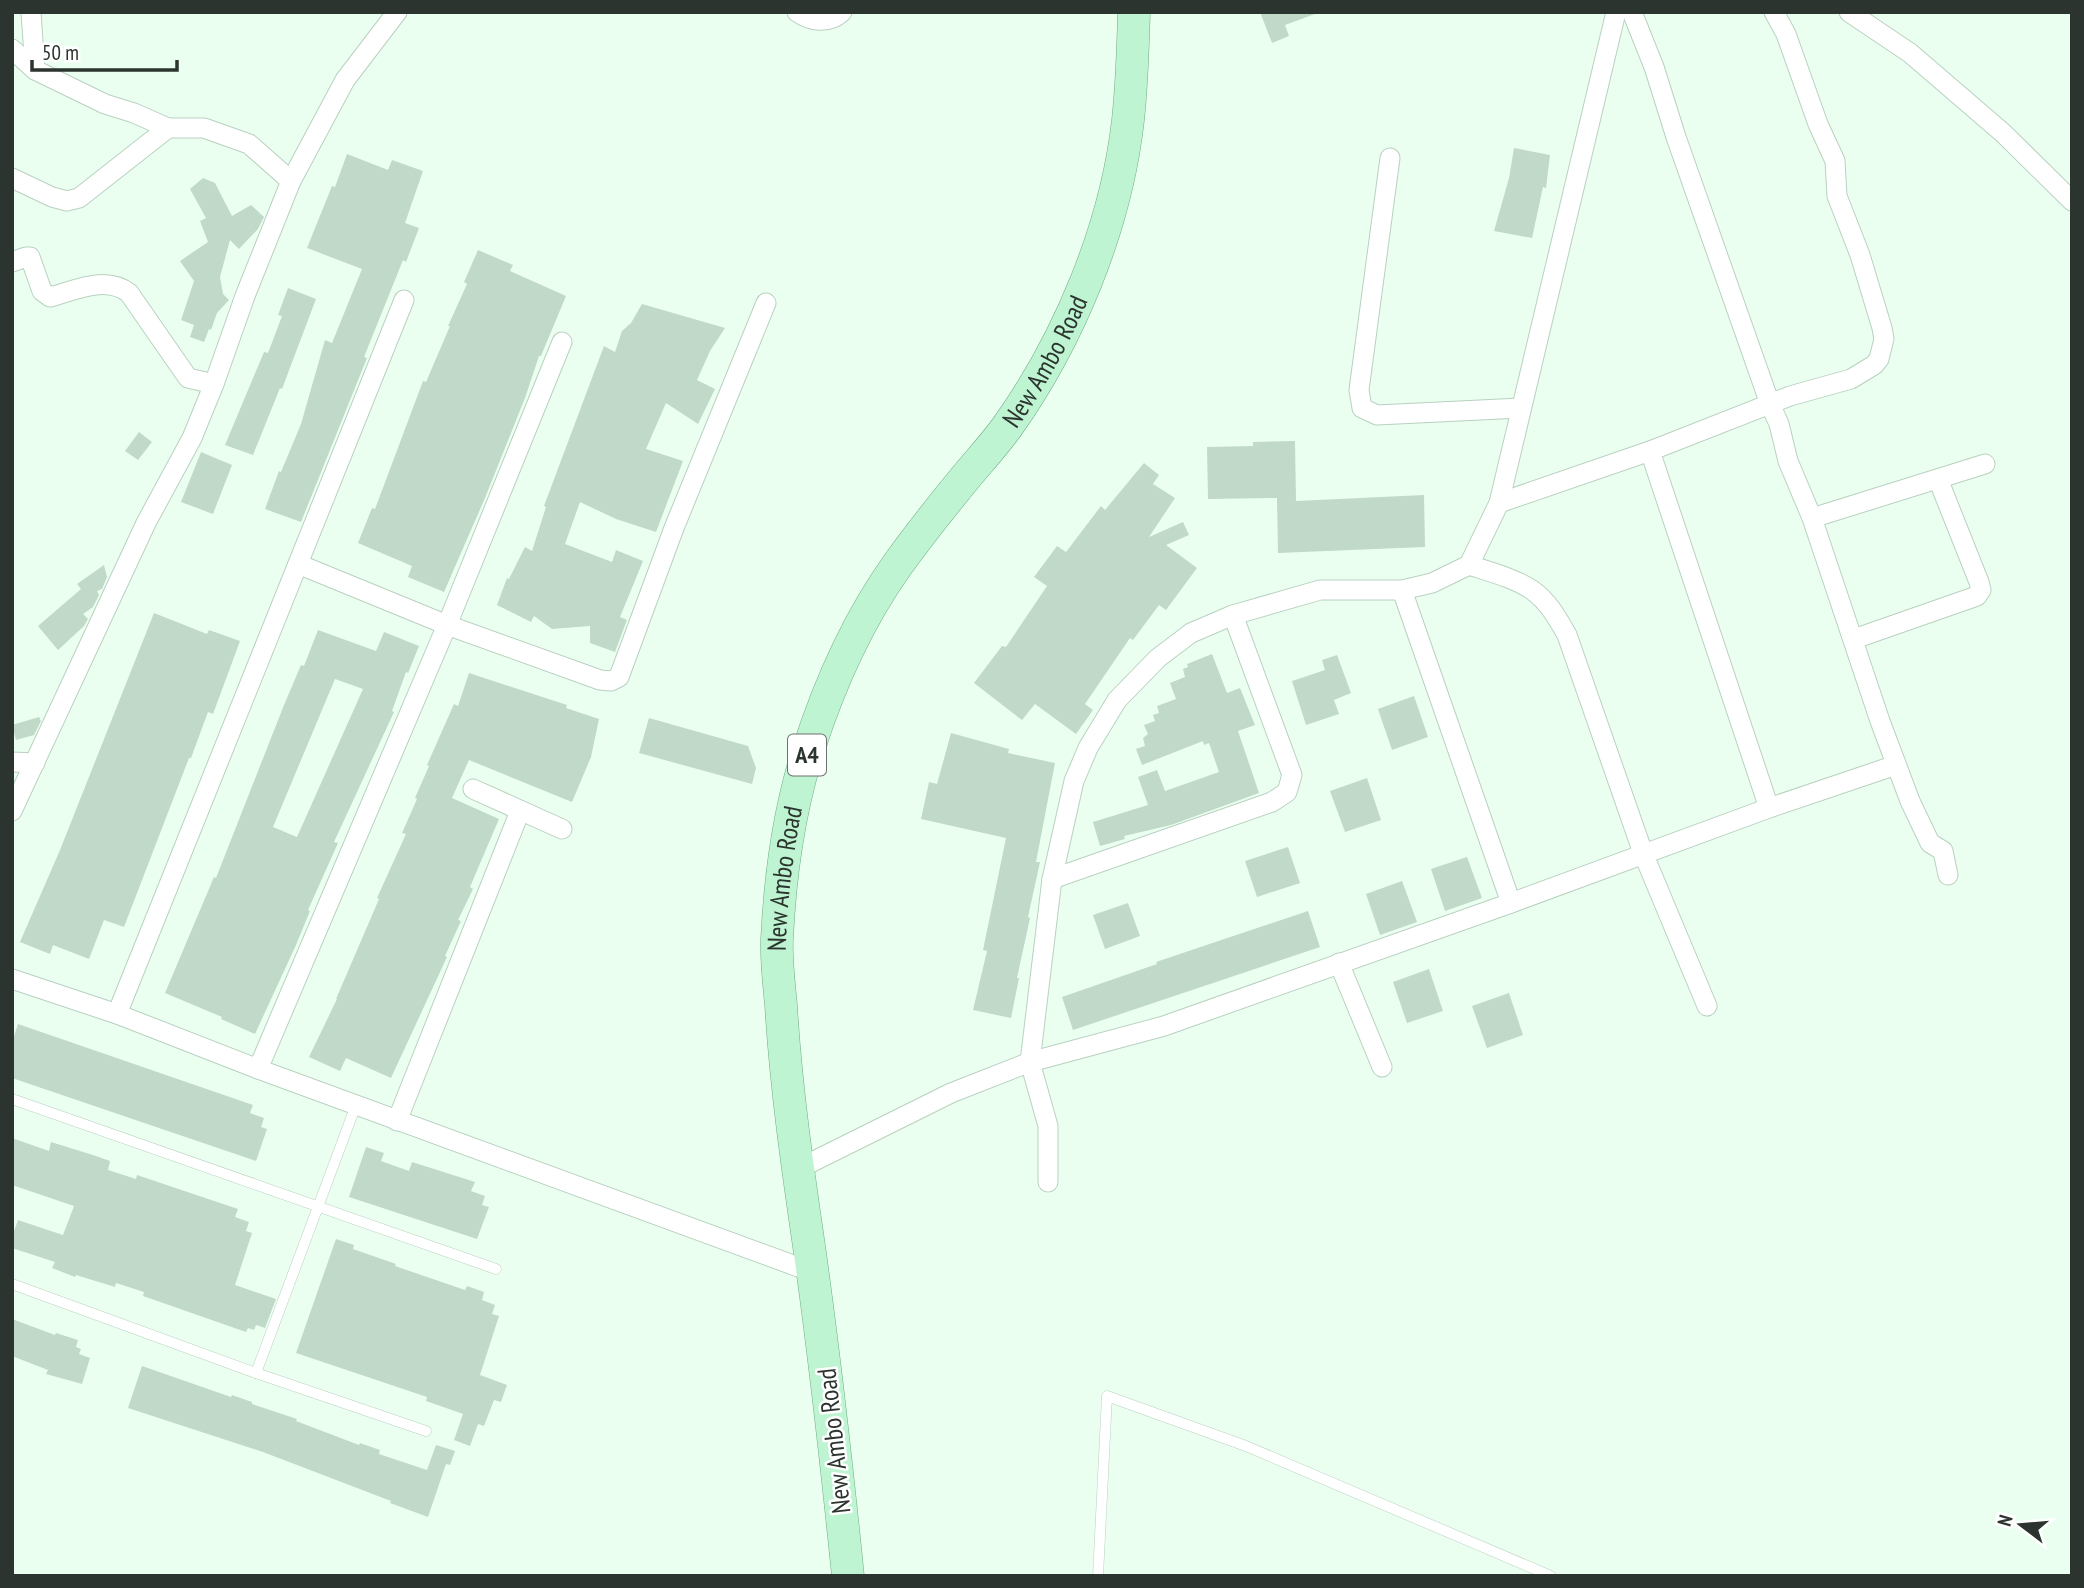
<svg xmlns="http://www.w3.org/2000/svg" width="2084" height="1588" font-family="'PT Sans Narrow',sans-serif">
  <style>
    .building { fill: #c0d9c8; fill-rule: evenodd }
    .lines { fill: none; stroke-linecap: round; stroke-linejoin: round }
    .lane-casing { stroke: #b8d1c0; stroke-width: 11 }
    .street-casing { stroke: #b8d1c0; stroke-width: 21 }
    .primary-casing { stroke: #6fac84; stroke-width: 33 }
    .lane { stroke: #fff; stroke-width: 10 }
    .street { stroke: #fff; stroke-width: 19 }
    .primary { stroke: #bef4d1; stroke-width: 32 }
    .labels { text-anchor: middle; stroke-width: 5; stroke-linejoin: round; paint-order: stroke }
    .shield { fill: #fff; stroke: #6b716d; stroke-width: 2 }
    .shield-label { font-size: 24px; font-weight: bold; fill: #2b342e }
    .street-label { font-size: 26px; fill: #2b342e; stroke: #fff }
  </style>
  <rect width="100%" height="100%" fill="#ebfff1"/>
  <!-- building -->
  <g class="building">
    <path d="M 1260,12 L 1315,12 L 1315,14 L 1285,25 L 1289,36 L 1272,43 Z"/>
    <path d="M 1514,148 L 1550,155 L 1546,188 L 1543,187 L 1532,238 L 1494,231 L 1509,178 Z"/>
    <path d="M 347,154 L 388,170 L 392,160 L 423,171 L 405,223 L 419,228 L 406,262 L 403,260 L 364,357 L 367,358 L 301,522 L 265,509 L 279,471 L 281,472 L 301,424 L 325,340 L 332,343 L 362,269 L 307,248 L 332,186 L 335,187 Z"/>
    <path d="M 203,178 L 215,183 L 232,216 L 251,205 L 264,217 L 258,229 L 239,249 L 230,240 L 220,277 L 223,294 L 229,300 L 217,313 L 211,330 L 209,329 L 204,342 L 190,337 L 194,325 L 181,320 L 194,281 L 180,261 L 208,242 L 200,221 L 206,218 L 190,189 Z"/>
    <path d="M 478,250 L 513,265 L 510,271 L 566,296 L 541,356 L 539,356 L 525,398 L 485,498 L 444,592 L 408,577 L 412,566 L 358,543 L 372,508 L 375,509 L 423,381 L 426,382 L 450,326 L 448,326 L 467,284 L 464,282 Z"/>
    <path d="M 288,288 L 316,299 L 282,389 L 280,388 L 253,455 L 225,445 L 264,352 L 268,353 L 282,316 L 278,315 Z"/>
    <path d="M 642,304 L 725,328 L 710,351 L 697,380 L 715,389 L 698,424 L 666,403 L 646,449 L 683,461 L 656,532 L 616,519 L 580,502 L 565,544 L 612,562 L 616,550 L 643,561 L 620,617 L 627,620 L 615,652 L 590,643 L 590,626 L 552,629 L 534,616 L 531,622 L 497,605 L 507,578 L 509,579 L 525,547 L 532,551 L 546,507 L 544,506 L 604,346 L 615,352 L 622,331 L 631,323 Z"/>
    <path d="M 139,432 L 152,442 L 138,460 L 125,451 Z"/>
    <path d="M 1295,441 L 1296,501 L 1424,495 L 1425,547 L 1278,553 L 1277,498 L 1208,499 L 1207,447 L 1253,446 L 1253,442 Z"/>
    <path d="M 201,452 L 232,465 L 213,514 L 181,502 Z"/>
    <path d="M 1144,463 L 1159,475 L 1153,484 L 1175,498 L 1149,537 L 1183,522 L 1189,535 L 1166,545 L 1197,568 L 1166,610 L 1159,605 L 1133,640 L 1130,638 L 1085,704 L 1093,710 L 1076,734 L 1035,704 L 1022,720 L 974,683 L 1002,646 L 1006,647 L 1047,586 L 1034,577 L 1057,546 L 1066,552 L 1101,506 L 1105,510 Z"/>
    <path d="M 104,565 L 107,577 L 102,589 L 97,591 L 99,595 L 93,607 L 83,614 L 88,619 L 84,626 L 58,650 L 38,626 L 81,589 L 77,584 Z"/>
    <path d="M 154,613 L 207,634 L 209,630 L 240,641 L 213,714 L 208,712 L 191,758 L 189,758 L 124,927 L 104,920 L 89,959 L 53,945 L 50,954 L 20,942 L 60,850 Z"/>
    <path d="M 318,630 L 376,651 L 384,632 L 419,646 L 408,673 L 406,672 L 392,711 L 394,712 L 334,842 L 338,843 L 308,910 L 310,911 L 296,945 L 255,1034 L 221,1019 L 222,1017 L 165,993 L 214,877 L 216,878 L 284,705 L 301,665 L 304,666 ZM 335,679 L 363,689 L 297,837 L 273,827 Z"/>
    <path d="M 1212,654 L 1227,693 L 1240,688 L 1255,725 L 1238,731 L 1259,793 L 1171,825 L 1124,836 L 1125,839 L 1100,846 L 1093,822 L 1148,805 L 1138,777 L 1157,770 L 1165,791 L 1219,772 L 1209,743 L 1204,745 L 1203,741 L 1142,765 L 1136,749 L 1145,746 L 1143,738 L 1148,734 L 1144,725 L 1155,721 L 1153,715 L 1159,713 L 1157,706 L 1176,699 L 1170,683 L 1185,677 L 1183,669 L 1188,667 L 1187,664 Z"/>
    <path d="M 1337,655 L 1351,693 L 1334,700 L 1339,714 L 1306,725 L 1292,681 L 1325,670 L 1322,660 Z"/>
    <path d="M 469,673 L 567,705 L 566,708 L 599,719 L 591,757 L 572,802 L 469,760 L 452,798 L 499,819 L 470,887 L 473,889 L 458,920 L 461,921 L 445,956 L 447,957 L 391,1078 L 346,1058 L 340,1071 L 309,1057 L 337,999 L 336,999 L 379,899 L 377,898 L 406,834 L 402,833 L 417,799 L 415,798 L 429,766 L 427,765 L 454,704 L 458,706 Z"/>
    <path d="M 1414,696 L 1428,737 L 1392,750 L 1378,709 Z"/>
    <path d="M 39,717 L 41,721 L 34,735 L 16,740 L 12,725 Z"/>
    <path d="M 649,718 L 748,746 L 756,768 L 752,784 L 639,753 Z"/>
    <path d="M 951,733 L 1009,749 L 1008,753 L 1055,763 L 1036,862 L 1040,862 L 1028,917 L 1030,918 L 1017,978 L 1019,978 L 1011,1018 L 973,1010 L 987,951 L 983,950 L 1006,838 L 921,819 L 929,782 L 937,784 Z"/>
    <path d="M 1367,778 L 1381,820 L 1345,832 L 1330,791 Z"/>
    <path d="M 1288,847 L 1300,883 L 1257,897 L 1245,861 Z"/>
    <path d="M 1467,857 L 1482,898 L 1445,911 L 1431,869 Z"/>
    <path d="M 1402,881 L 1417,922 L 1380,935 L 1366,894 Z"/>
    <path d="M 1128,903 L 1140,936 L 1105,949 L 1093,915 Z"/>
    <path d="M 1308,911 L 1320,947 L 1073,1030 L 1062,997 L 1157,964 L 1156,962 Z"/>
    <path d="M 1429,969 L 1443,1011 L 1407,1023 L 1393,982 Z"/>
    <path d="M 1509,993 L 1523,1035 L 1487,1048 L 1472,1006 Z"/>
    <path d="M 18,1024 L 253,1105 L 250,1113 L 264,1118 L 261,1127 L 267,1129 L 256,1161 L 12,1078 L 12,1042 Z"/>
    <path d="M 12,1138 L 49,1151 L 51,1142 L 93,1155 L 110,1161 L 108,1170 L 136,1179 L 137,1175 L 238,1209 L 235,1217 L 249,1222 L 246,1231 L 252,1233 L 235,1285 L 276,1299 L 265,1328 L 256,1325 L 254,1330 L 248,1328 L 246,1332 L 143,1296 L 144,1292 L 116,1283 L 115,1287 L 76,1275 L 75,1277 L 52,1268 L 55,1262 L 12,1248 L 12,1237 L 18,1220 L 63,1235 L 74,1206 L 12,1185 Z"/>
    <path d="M 366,1147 L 384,1153 L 381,1161 L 409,1171 L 412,1162 L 475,1182 L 471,1191 L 485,1196 L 482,1205 L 489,1207 L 477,1239 L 349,1197 Z"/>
    <path d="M 336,1239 L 354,1245 L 353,1249 L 396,1264 L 395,1266 L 465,1290 L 467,1286 L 484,1292 L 482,1300 L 495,1305 L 492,1314 L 499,1316 L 480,1375 L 507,1385 L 501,1402 L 494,1400 L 484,1426 L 478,1424 L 470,1446 L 454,1440 L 463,1414 L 426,1401 L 427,1397 L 296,1353 Z"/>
    <path d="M 12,1319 L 55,1335 L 56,1333 L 78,1340 L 76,1347 L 81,1349 L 79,1354 L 90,1358 L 82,1384 L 46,1374 L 48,1370 L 12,1356 Z"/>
    <path d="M 142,1366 L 231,1397 L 232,1395 L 252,1402 L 252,1404 L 297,1419 L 296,1421 L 359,1445 L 360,1443 L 380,1450 L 379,1454 L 427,1470 L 436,1445 L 455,1451 L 450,1465 L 446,1464 L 428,1517 L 390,1503 L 391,1501 L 263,1452 L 128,1408 Z"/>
  </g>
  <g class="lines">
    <defs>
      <g id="lane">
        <path d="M 12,1099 L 496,1269"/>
        <path d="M 12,1284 L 256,1373 L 426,1431"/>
        <path d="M 256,1373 L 356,1105"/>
        <path d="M 1098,1576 L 1107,1396 L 1246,1446 L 1551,1576"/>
      </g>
      <g id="street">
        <path d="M 31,12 L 35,70 L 105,104 L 134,113 L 168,128 L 204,128 L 249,144 L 291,181"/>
        <path d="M 797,12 C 811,22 829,24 842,12"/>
        <path d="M 1632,12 L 1654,67 L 1676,137 L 1770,404 L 1779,424 L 1788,461 L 1812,518 L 1880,721 L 1910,801 L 1930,843 L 1943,851 L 1948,875"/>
        <path d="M 1849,12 L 1910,53 L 2003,133 L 2072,201"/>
        <path d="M 12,49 L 35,70"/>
        <path d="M 1390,158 L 1359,390 L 1362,408 L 1377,415 L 1521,408"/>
        <path d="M 12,178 L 52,197 L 67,201 L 79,198 L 168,128"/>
        <path d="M 12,262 L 26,257 L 30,257 L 42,291 L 50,297 C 76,290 106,275 129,293 L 188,378 L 214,384"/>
        <path d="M 1650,451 L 1769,808"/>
        <path d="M 1499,503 L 1650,451 L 1790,396 L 1851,379 L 1874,365 L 1879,359 L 1884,339 L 1882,328 L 1860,255 L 1837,196 L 1835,161 L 1818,124 L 1786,34 L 1774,12"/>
        <path d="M 1812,518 L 1985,464"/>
        <path d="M 298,564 L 447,625 L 600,680 L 611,681 L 619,677 L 674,528 L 766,303"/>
        <path d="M 1469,565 C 1490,572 1514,578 1532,590 C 1548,601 1558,619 1567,635 L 1643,853 L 1707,1006"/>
        <path d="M 1402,590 L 1511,903"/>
        <path d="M 1854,639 L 1977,596 L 1981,590 L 1979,582 L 1938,479"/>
        <path d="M 12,762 L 35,763"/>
        <path d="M 473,789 L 562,829"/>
        <path d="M 12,811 L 146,523 L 192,438 L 214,384 L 245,296 L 291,181 L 345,80 L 397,12"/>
        <path d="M 1052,879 L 1272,802 L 1287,792 L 1292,775 L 1233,615"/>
        <path d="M 1339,963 L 1382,1067"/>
        <path d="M 12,979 L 117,1014 L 258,1069 L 812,1272"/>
        <path d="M 117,1014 L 404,300"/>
        <path d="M 258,1069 L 447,625 L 562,342"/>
        <path d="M 397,1121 L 520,811"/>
        <path d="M 798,1169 L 951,1093 L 1030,1062 L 1164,1026 L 1511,903 L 1769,808 L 1896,765"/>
        <path d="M 1048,1182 L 1048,1126 L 1030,1062 L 1052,879 L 1074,781 L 1088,748 L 1117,700 L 1158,658 L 1191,633 L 1233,615 L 1320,590 L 1402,590 L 1432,583 L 1469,565 L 1499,503 L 1616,12"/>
      </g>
      <g id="primary">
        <path id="s1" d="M 848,1576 C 837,1468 825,1361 810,1253 C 798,1171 786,1089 781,1005 C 779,984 776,961 777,939 C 780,876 789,811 808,751 C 829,685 858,620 898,564 C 919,535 942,506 965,478 C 979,461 994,445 1007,427 C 1069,340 1116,227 1128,120 C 1132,84 1133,48 1134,12"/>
      </g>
    </defs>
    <!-- lane casing -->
    <use href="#lane" class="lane-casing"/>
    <!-- street casing -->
    <use href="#street" class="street-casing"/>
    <!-- primary casing -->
    <use href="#primary" class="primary-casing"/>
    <!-- lane -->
    <use href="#lane" class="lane"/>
    <!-- street -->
    <use href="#street" class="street"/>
    <!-- primary -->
    <use href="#primary" class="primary"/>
  </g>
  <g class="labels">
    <!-- shield labels -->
    <rect class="shield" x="788" y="734.5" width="38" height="41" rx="5"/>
    <g class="shield-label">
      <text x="807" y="763">A4</text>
    </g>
    <!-- street labels -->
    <g class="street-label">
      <text dy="9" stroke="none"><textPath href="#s1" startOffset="1292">New Ambo Road</textPath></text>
      <text dy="9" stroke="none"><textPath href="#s1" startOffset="702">New Ambo Road</textPath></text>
      <text transform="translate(834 1441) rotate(-96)" y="9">New Ambo Road</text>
    </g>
  </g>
  <!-- border -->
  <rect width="2084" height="1588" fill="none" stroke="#2b342e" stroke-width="28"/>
  <!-- north arrow -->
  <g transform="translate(2021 1525) rotate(286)" stroke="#ffffff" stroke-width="5" paint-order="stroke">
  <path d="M0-5L12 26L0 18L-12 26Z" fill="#2b342e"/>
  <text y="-10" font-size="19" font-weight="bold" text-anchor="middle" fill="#2b342e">N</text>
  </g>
  <!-- scale -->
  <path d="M32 60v10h145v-10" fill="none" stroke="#2b342e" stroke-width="3.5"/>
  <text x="42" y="60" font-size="21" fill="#2b342e" stroke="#ffffff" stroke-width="5" paint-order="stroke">50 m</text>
</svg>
